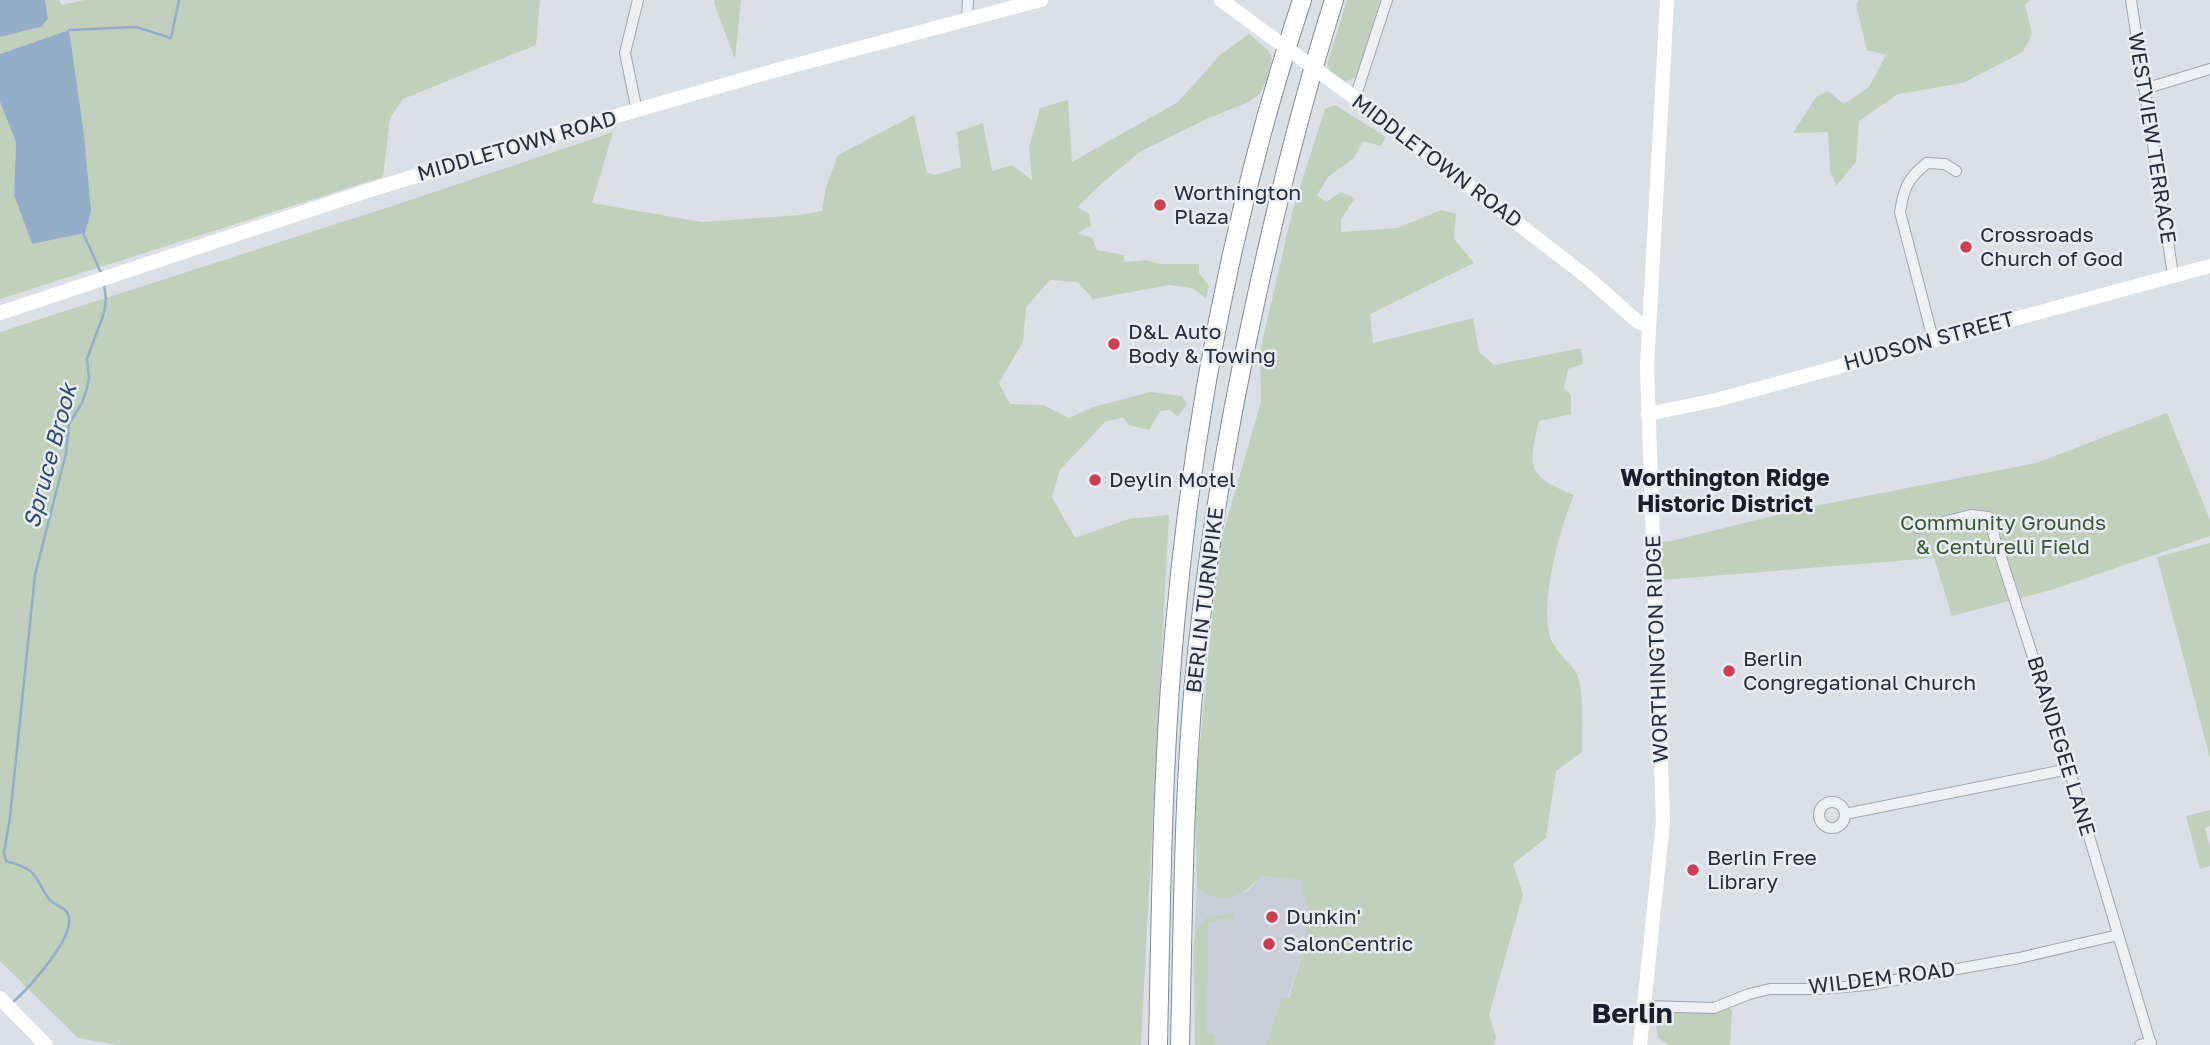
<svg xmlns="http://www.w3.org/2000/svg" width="2210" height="1045" font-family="'Golos Text',sans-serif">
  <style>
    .built { fill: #c9cfd8 }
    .green { fill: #c1d0bc }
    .water { fill: #95aec7 }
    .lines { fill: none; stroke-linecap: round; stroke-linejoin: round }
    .stream { stroke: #95aec7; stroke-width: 2.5 }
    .street-casing { stroke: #a1a7b0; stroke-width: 12 }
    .highway-casing { stroke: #838d9c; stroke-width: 20 }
    .street { stroke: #eef0f4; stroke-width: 10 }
    .secondary { stroke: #fff; stroke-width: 14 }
    .highway { stroke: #fff; stroke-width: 18 }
    .poi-dot { fill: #cd3e55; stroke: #eaeef4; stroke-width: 2.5 }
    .labels { text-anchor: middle; stroke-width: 5; stroke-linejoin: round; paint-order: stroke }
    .street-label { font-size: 21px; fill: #252e3c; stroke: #eaeef4 }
    .poi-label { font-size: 21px; fill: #252e3c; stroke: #eaeef4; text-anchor: start }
    .park-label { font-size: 21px; fill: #3a5733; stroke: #eaeef4 }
    .water-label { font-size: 23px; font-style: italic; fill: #304d6f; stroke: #eaeef4 }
    .neighbourhood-label { font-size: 23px; font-weight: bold; fill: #181f2c; stroke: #eaeef4 }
    .district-label { font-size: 28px; font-weight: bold; fill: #181f2c; stroke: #eaeef4 }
  </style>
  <rect width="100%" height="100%" fill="#dbe0e6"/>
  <!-- built -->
  <path class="built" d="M 1262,876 L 1300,879 L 1307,909 L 1304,948 L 1288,998 L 1282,999 L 1266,1045 L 1195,1045 L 1193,960 L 1197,888 L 1206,894 L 1246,892 Z"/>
  <!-- green -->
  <g class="green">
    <path d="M 45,0 L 59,0 L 62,5 L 84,0 L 540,0 L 536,45 L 403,99 L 390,118 L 383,177 L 0,299 L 0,102 L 16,142 L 14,195 L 32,244 L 84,233 L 69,30 L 0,54 L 0,37 L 41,27 L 48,19 Z"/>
    <path d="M 715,0 L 741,0 L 735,59 L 714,3 Z"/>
    <path d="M 1347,0 L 1380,0 L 1360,71 L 1353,79 L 1345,81 L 1331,72 L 1327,64 Z"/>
    <path d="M 1859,0 L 2031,0 L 2025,4 L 2032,34 L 2023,52 L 1963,83 L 1898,94 L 1859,121 L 1856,162 L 1836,186 L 1830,170 L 1828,132 L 1793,133 L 1816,97 L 1828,91 L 1844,104 L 1869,87 L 1886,55 L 1867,50 L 1856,5 Z"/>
    <path d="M 1249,34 L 1268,50 L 1272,58 L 1267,80 L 1259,95 L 1248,102 L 1207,119 L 1141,151 L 1102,183 L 1077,207 L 1089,214 L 1091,226 L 1078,233 L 1092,238 L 1097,250 L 1124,255 L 1124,262 L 1145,260 L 1160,264 L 1199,264 L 1199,273 L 1209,286 L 1206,298 L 1192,288 L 1169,285 L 1093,299 L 1078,282 L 1050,280 L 1026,307 L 1023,342 L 999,383 L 1010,404 L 1043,405 L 1069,418 L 1093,407 L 1150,392 L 1182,396 L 1187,404 L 1178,417 L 1170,410 L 1160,411 L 1149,430 L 1129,425 L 1123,417 L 1105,422 L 1060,470 L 1052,497 L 1075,538 L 1129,519 L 1169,515 L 1141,1045 L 118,1045 L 78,1038 L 0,961 L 0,332 L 392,206 L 613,132 L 592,203 L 702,222 L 799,215 L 822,211 L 826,187 L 838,155 L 914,115 L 927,173 L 935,175 L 961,167 L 957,132 L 983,123 L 992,171 L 1012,165 L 1032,180 L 1029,148 L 1040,108 L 1068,100 L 1072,162 L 1178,102 L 1220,55 Z"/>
    <path d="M 1335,105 L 1386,137 L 1381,146 L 1363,141 L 1354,158 L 1328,177 L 1317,195 L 1326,202 L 1341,192 L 1355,198 L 1341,219 L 1341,232 L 1397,228 L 1441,210 L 1456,214 L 1454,239 L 1474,263 L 1370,314 L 1373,343 L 1473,318 L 1479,352 L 1494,365 L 1581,348 L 1583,364 L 1568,369 L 1564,388 L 1571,395 L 1571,414 L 1539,421 C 1528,468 1526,475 1574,495 C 1559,530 1540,601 1550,637 C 1555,653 1572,662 1578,677 C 1584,692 1582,735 1582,752 L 1556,771 L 1546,838 L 1513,864 L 1523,894 L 1489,1015 L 1496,1037 L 1494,1045 L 1266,1045 L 1282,998 L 1289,998 L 1304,948 L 1307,909 L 1300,880 L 1262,876 C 1241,896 1224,908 1197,888 L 1195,795 L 1219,547 L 1261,402 L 1260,351 L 1293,209 L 1325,109 Z"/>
    <path d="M 2167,413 L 2210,520 L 2210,536 L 2051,590 L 1952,616 L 1934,558 L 1649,581 L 1649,543 L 1671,541 L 1809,507 L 2036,463 Z"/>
    <path d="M 2210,543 L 2210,758 L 2157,557 Z"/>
    <path d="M 2210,810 L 2210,826 L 2205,828 L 2210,847 L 2210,866 L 2200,869 L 2186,816 Z"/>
    <path d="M 1233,913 L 1234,919 L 1216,919 L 1216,922 L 1208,921 L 1207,1033 L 1215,1034 L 1215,1045 L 1195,1045 L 1196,982 L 1193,960 L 1195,935 L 1202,922 L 1208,917 Z"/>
    <path d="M 1728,1006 L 1732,1010 L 1730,1045 L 1669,1045 L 1658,1038 L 1655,1019 L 1661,1009 L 1705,1013 Z"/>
  </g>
  <!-- water -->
  <g class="water">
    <path d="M 0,0 L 45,0 L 48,19 L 41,27 L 0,37 Z"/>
    <path d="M 69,30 L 84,135 L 91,211 L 85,233 L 32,244 L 14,195 L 16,142 L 0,102 L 0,54 Z"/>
  </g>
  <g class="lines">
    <!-- stream -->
    <g class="stream">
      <path d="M 69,30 L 136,27 L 171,38 L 179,0"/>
      <path d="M 83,233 L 102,275"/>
      <path d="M 12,1003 C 28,989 73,940 69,917 C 67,907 55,906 49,899 C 31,873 40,871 6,861 L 4,853 L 10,817 L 35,575 L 66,453 L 69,424 L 83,401 L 87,388 L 89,378 L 87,359 L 104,313 L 106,299 L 104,285"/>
    </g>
    <defs>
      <g id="street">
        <path d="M 2131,0 L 2173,275"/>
        <path d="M 967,20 L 968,0"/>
        <path d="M 2144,89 L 2210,69"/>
        <path d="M 1355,98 L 1387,0"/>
        <path d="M 637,111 L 625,53 L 638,0"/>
        <path d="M 1933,339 L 1900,212 C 1904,188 1907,179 1927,163 L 1945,164 L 1956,171"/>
        <path d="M 1918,528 L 1971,515 L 1988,517 L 2069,769 L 2151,1045"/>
        <circle cx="1832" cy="815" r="13"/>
        <path d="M 1845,814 L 2069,769"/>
        <path d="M 1646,1006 L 1714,1008 L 1749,994 L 1770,989 L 1821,989 L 1867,985 L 2019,958 L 2118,935"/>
        <path d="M 2140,1045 L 2151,1042"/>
      </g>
      <g id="highway">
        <path d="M 1158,1045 C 1161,905 1162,764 1175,625 C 1194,413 1235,202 1302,0"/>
        <path d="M 1180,1045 C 1183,924 1183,803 1194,683 C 1206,554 1228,426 1256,299 C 1278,198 1303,98 1334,0"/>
      </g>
    </defs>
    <!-- street casing -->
    <use href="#street" class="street-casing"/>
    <!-- highway casing -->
    <use href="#highway" class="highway-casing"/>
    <!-- street -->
    <use href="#street" class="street"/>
    <!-- secondary -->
    <g class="secondary">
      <path d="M 1221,0 L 1355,98 L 1587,277 L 1638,322 L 1649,326"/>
      <path d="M 0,313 L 367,191 L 526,142 L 773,71 L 1041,0"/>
      <path d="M 1648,414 L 1716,400 L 2210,266"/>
      <path d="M 0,998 L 46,1045"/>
      <path d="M 1640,1045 L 1663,821 L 1647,367 L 1667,0"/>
    </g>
    <!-- highway -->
    <use href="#highway" class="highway"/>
  </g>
  <!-- markers -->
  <g class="poi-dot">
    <circle cx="1160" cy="205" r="7"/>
    <circle cx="1966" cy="247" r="7"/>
    <circle cx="1114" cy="344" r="7"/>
    <circle cx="1095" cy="480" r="7"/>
    <circle cx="1729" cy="671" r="7"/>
    <circle cx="1693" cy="870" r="7"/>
    <circle cx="1272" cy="917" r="7"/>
    <circle cx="1269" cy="944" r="7"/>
  </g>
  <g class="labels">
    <!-- street labels -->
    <g class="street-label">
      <text transform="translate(2152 138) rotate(81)" y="7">WESTVIEW TERRACE</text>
      <text transform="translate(517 146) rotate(-16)" y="7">MIDDLETOWN ROAD</text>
      <text transform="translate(1437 161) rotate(37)" y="7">MIDDLETOWN ROAD</text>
      <text transform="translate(1929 341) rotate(-15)" y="7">HUDSON STREET</text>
      <text transform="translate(1205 600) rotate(-83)" y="7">BERLIN TURNPIKE</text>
      <text transform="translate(1657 649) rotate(-92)" y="7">WORTHINGTON RIDGE</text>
      <text transform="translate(2061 746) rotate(73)" y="7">BRANDEGEE LANE</text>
      <text transform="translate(1882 978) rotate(-7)" y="7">WILDEM ROAD</text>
    </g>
    <!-- poi labels -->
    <g class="poi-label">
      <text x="1174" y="200">Worthington<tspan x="1174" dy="24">Plaza</tspan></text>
      <text x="1980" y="242">Crossroads<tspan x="1980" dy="24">Church of God</tspan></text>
      <text x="1128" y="339">D&amp;L Auto<tspan x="1128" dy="24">Body &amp; Towing</tspan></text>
      <text x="1109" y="487">Deylin Motel</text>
      <text x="1743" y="666">Berlin<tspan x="1743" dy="24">Congregational Church</tspan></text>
      <text x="1707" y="865">Berlin Free<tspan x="1707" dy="24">Library</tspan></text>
      <text x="1286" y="924">Dunkin'</text>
      <text x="1283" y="951">SalonCentric</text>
    </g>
    <!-- park labels -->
    <g class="park-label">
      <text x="2003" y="530">Community Grounds<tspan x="2003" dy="24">&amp; Centurelli Field</tspan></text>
    </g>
    <!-- water labels -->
    <g class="water-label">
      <text transform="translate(50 456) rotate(-75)" y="8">Spruce Brook</text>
    </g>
    <!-- neighbourhood labels -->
    <g class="neighbourhood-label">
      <text x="1725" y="486">Worthington Ridge<tspan x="1725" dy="26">Historic District</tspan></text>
    </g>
    <!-- district labels -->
    <g class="district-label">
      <text x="1632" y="1023">Berlin</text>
    </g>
  </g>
</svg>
